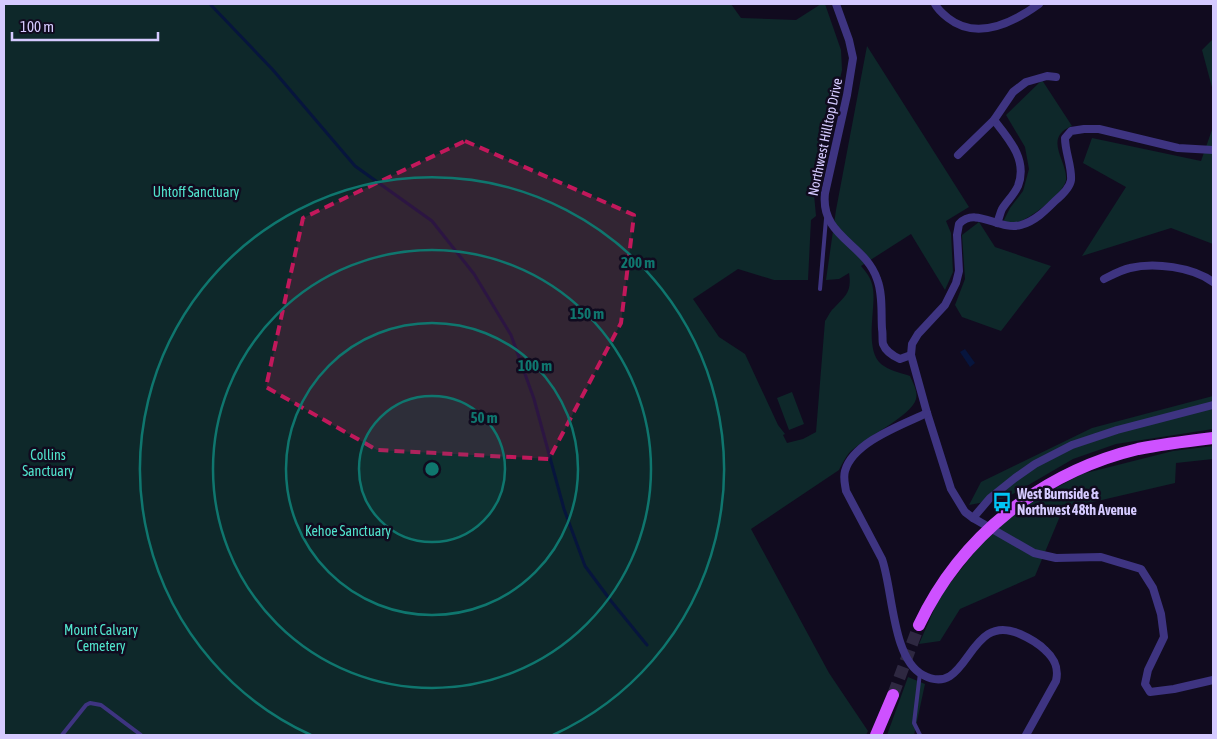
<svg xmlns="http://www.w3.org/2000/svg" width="1217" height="739" font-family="'Asap Condensed',sans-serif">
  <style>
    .green { fill: #0e282a }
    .water { fill: #07153d }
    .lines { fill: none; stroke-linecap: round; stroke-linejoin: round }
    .stream { stroke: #07153d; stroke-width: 3 }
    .primary-tunnel { stroke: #2e2841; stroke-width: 12; stroke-dasharray: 12 6; stroke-linecap: butt }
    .lane { stroke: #3e3481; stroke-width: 4 }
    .street { stroke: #3e3481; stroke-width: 8 }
    .primary { stroke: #ce51ff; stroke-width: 12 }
    .marked { fill: #c2185b; fill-opacity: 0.2; stroke: #c2185b; stroke-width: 4; stroke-dasharray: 10 6; stroke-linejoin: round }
    .ring { fill: none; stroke: #0f766e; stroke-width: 2.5 }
    .labels { text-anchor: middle; stroke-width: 5; stroke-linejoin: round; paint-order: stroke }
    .street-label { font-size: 14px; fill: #d5caff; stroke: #110b1f }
    .park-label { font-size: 14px; fill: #51e4cd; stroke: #110b1f }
    .poi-label { font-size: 14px; font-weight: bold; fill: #d5caff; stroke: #110b1f; text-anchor: start }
    .centre { fill: #0f766e; stroke: #110b1f; stroke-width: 2.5 }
    .ring-label { font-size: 15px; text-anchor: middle; font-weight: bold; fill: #0f766e; stroke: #110b1f; stroke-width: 5; stroke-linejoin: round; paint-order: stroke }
  </style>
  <rect width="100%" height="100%" fill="#110b1f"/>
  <!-- green -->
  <g class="green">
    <path d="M 4,4 L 731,4 L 741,18 L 796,20 L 821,4 L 825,4 L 841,50 L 842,70 L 814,194 L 816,216 L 811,220 L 808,280 L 774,280 L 738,269 L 693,299 L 719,337 L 745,354 L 778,425 L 785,434 L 783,435 L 787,443 L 803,439 L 816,432 L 825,321 C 828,317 830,311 834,308 C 846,295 852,292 849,273 L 839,279 L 826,280 L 836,210 L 867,46 L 969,207 L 946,221 L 951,233 L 953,272 L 945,290 L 911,234 L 861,266 C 867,273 872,279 873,289 C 876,309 864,349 881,364 C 888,370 901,373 910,376 C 913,383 918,391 916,399 C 912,416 864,438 849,453 C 845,458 842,464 839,470 L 751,529 L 829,673 L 868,731 L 866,735 L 4,735 Z"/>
    <path d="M 1213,39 L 1213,91 L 1202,50 Z"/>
    <path d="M 1042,80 L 1072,126 C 1042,138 1068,161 1066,180 C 1064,193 1033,216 1021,221 C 1015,223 1008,223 1002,224 L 1010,208 L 1023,191 L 1029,169 L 1025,147 L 1006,115 Z"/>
    <path d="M 1213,127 L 1213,244 L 1171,228 L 1082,256 L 1126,187 L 1083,163 L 1092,138 L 1201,161 Z"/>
    <path d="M 979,222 L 995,247 L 1051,266 L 1001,331 L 962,317 L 955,305 L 965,279 L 962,235 Z"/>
    <path d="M 792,392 L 804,424 L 789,430 L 777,398 Z"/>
    <path d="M 1213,396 L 1213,429 L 1116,444 L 1073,459 L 1006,498 L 969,505 L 981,482 L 1092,428 Z"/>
    <path d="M 1213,446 L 1213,459 L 1176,463 L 1175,483 L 1063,509 L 1035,576 L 960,609 L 940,641 L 919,644 L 940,596 L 988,535 L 1035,499 L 1082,474 L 1173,451 Z"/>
    <path d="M 908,677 L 925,684 L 914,735 L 887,735 Z"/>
  </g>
  <!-- water -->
  <path class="water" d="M 965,349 L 975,363 L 970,367 L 960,352 Z"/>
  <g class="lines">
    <!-- stream -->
    <path class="stream" d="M 210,4 L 273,70 L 355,166 L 432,221 L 474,274 L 511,335 L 534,399 L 564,509 L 585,566 L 611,601 L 647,645"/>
    <!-- primary-tunnel -->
    <path class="primary-tunnel" d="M 893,695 L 919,625"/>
    <!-- lane -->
    <g class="lane">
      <path d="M 820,289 L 826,219"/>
      <path d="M 62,735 L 86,705 L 90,703 L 101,705 L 141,735"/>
      <path d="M 920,735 L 914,723 L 920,673"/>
    </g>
    <!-- street -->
    <g class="street">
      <path d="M 836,4 L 849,40 L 853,58 L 847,95 L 825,193 C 820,237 865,243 877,279 C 883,294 881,313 882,329 C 883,333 882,340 883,344 C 886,352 893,356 900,359 L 911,355"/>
      <path d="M 935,4 C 938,10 943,14 948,18 C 977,41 1014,22 1039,4"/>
      <path d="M 994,120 C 1009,139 1028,160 1018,186 C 1014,195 1007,201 1002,209 C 1000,213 999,219 997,223"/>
      <path d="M 1213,150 L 1178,148 L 1099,129 L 1084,129 L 1071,131 L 1065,138 C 1065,152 1072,166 1071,180 C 1070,188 1061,196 1055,201 C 1045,211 1035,221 1021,225 C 999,231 976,206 959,224 L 957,235 L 959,271 L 956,283 L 945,305 L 918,334 L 912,344 L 911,355 L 927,413 L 951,489 L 965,512 L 973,518 L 1034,553 L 1056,558 L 1101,557 L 1141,569 L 1153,588 L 1161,614 L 1164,637 L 1148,670 L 1145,684 L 1150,692 L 1174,689 L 1213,680"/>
      <path d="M 958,155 L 994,120 L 1013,92 L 1026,82 L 1047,76 L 1056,77"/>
      <path d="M 1104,279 C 1112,275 1121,270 1130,268 C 1154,262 1193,267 1213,282"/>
      <path d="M 927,413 C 902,425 853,442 845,471 C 843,478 845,484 846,491 L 882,559 C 893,590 892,659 923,675 C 970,700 966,610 1020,634 C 1029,638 1038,643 1045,650 C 1055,659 1059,668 1056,681 L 1026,735"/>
      <path d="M 973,518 L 990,498 L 1015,478 L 1035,464 L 1072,445 L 1117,430 L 1213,405"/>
    </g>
    <!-- primary -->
    <g class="primary">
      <path d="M 919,625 C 961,536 1042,472 1138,449 C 1163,444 1188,441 1213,438"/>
      <path d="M 876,735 L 893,695"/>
    </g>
  </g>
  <!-- marked area -->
  <path class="marked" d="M 465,141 L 634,215 L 621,323 L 549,459 L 377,450 L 266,387 L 303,218 Z"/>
  <!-- distance rings -->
  <circle cx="432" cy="469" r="73" fill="#0f766e" fill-opacity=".12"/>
  <g class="ring">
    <circle cx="432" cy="469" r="73"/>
    <circle cx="432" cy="469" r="146"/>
    <circle cx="432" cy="469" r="219"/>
    <path d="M311 735A292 292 0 1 1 553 735"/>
  </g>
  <!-- icons -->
  <defs>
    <symbol id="bus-bare" viewBox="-9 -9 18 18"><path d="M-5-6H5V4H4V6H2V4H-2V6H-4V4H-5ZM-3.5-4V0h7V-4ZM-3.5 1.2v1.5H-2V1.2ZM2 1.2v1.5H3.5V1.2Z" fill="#00c5f5" stroke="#110b1f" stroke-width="2.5" paint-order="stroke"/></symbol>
  </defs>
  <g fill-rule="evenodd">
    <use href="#bus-bare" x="988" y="488" width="28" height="28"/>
  </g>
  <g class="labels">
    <!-- street labels -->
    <g class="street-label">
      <text transform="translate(825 137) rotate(-78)" y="5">Northwest Hilltop Drive</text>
    </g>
    <!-- park labels -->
    <g class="park-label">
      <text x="196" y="197">Uhtoff Sanctuary</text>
      <text x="48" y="460">Collins<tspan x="48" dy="16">Sanctuary</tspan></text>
      <text x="348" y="536">Kehoe Sanctuary</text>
      <text x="101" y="635">Mount Calvary<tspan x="101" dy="16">Cemetery</tspan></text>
    </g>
    <!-- poi labels -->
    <g class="poi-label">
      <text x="1017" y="499">West Burnside &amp;<tspan x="1017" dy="16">Northwest 48th Avenue</tspan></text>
    </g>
  </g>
  <circle cx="432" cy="469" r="8" class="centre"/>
  <g class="ring-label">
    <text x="638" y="268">200 m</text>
    <text x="587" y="319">150 m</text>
    <text x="535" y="371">100 m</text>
    <text x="484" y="423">50 m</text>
  </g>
  <!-- border -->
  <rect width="1217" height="739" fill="none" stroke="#d5caff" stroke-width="10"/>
  <!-- scale -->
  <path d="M12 32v8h146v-8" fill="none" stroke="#d5caff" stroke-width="2.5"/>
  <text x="20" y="32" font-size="15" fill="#d5caff" stroke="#110b1f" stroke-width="4" paint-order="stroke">100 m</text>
</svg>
